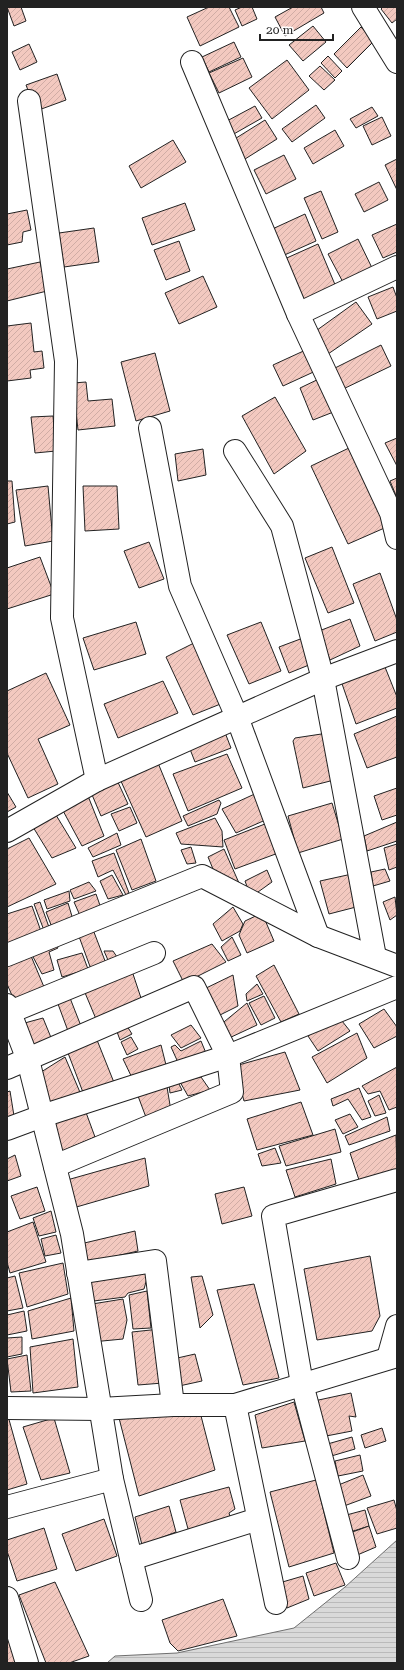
<svg xmlns="http://www.w3.org/2000/svg" width="404" height="1670" font-family="'Roboto Serif',serif">
  <style>
    .water { fill: url(#water-rules); stroke: #6f6f6f }
    .building { fill: url(#building-hatch); stroke: #222 }
    .lines { fill: none; stroke-linecap: round; stroke-linejoin: round }
    .street-casing { stroke: #222; stroke-width: 24 }
    .secondary-casing { stroke: #222; stroke-width: 24 }
    .street { stroke: #fff; stroke-width: 22 }
    .secondary { stroke: #fff; stroke-width: 22 }
  </style>
  <defs>
    <pattern id="water-rules" width="6" height="5" patternUnits="userSpaceOnUse"><rect width="6" height="5" fill="#d9d9d9"/><path d="M0 2.5h6" fill="none" stroke="#bababa"/></pattern>
    <pattern id="building-hatch" width="6" height="6" patternUnits="userSpaceOnUse"><rect width="6" height="6" fill="#f3c9c0"/><path d="M-1 1l2-2M0 6l6-6M5 7l2-2" fill="none" stroke="#d0aca5"/></pattern>
  </defs>
  <rect width="100%" height="100%" fill="#fff"/>
  <!-- water -->
  <path class="water" d="M 397,1540 L 397,1663 L 107,1663 L 115,1656 L 177,1653 L 294,1628 L 345,1587 Z"/>
  <!-- building -->
  <g class="building">
    <path d="M 7,7 L 21,7 L 26,21 L 14,26 Z"/>
    <path d="M 209,7 L 229,7 L 239,27 L 200,46 L 187,17 Z"/>
    <path d="M 242,7 L 252,7 L 257,19 L 242,26 L 235,10 Z"/>
    <path d="M 293,7 L 321,7 L 324,13 L 285,36 L 275,17 Z"/>
    <path d="M 383,7 L 397,7 L 397,19 L 392,23 L 381,9 Z"/>
    <path d="M 313,26 L 326,42 L 303,61 L 289,45 Z"/>
    <path d="M 361,27 L 374,41 L 347,68 L 334,54 Z"/>
    <path d="M 234,42 L 241,57 L 209,72 L 202,57 Z"/>
    <path d="M 29,44 L 37,62 L 20,70 L 12,52 Z"/>
    <path d="M 328,56 L 342,71 L 335,78 L 321,63 Z"/>
    <path d="M 243,58 L 252,77 L 219,93 L 209,73 Z"/>
    <path d="M 287,60 L 309,90 L 272,119 L 249,88 Z"/>
    <path d="M 320,66 L 335,80 L 324,90 L 309,76 Z"/>
    <path d="M 57,74 L 66,100 L 36,111 L 26,85 Z"/>
    <path d="M 316,105 L 325,118 L 292,142 L 282,129 Z"/>
    <path d="M 255,106 L 262,118 L 232,135 L 225,122 Z"/>
    <path d="M 372,107 L 378,116 L 356,128 L 350,119 Z"/>
    <path d="M 382,117 L 391,136 L 372,145 L 363,126 Z"/>
    <path d="M 265,120 L 277,139 L 245,159 L 233,140 Z"/>
    <path d="M 335,130 L 344,146 L 313,164 L 304,148 Z"/>
    <path d="M 173,140 L 186,162 L 141,188 L 129,166 Z"/>
    <path d="M 284,155 L 296,179 L 266,194 L 254,170 Z"/>
    <path d="M 397,159 L 397,190 L 385,165 Z"/>
    <path d="M 379,182 L 388,200 L 364,212 L 355,194 Z"/>
    <path d="M 321,191 L 338,232 L 322,239 L 304,198 Z"/>
    <path d="M 185,203 L 195,230 L 152,245 L 142,218 Z"/>
    <path d="M 27,210 L 31,230 L 23,232 L 22,242 L 7,245 L 7,214 Z"/>
    <path d="M 305,214 L 316,241 L 280,257 L 268,231 Z"/>
    <path d="M 397,224 L 397,252 L 383,258 L 372,235 Z"/>
    <path d="M 94,228 L 99,262 L 64,267 L 59,233 Z"/>
    <path d="M 358,239 L 374,272 L 345,286 L 328,254 Z"/>
    <path d="M 179,241 L 190,271 L 166,280 L 154,250 Z"/>
    <path d="M 318,244 L 336,287 L 298,304 L 280,261 Z"/>
    <path d="M 40,262 L 47,291 L 7,301 L 7,269 Z"/>
    <path d="M 203,276 L 217,307 L 179,324 L 165,293 Z"/>
    <path d="M 393,287 L 397,298 L 397,311 L 377,319 L 368,297 Z"/>
    <path d="M 356,302 L 372,324 L 328,354 L 313,333 Z"/>
    <path d="M 31,323 L 34,352 L 42,351 L 44,368 L 30,370 L 31,378 L 7,381 L 7,326 Z"/>
    <path d="M 381,345 L 391,366 L 339,391 L 329,371 Z"/>
    <path d="M 310,348 L 320,369 L 283,386 L 273,365 Z"/>
    <path d="M 155,353 L 170,411 L 136,421 L 121,362 Z"/>
    <path d="M 323,377 L 336,411 L 313,420 L 300,388 Z"/>
    <path d="M 86,382 L 88,401 L 112,399 L 115,426 L 78,430 L 73,383 Z"/>
    <path d="M 275,397 L 306,451 L 274,474 L 242,416 Z"/>
    <path d="M 53,416 L 56,451 L 35,453 L 31,417 Z"/>
    <path d="M 397,438 L 397,466 L 385,443 Z"/>
    <path d="M 349,448 L 389,526 L 348,544 L 311,466 Z"/>
    <path d="M 203,449 L 206,475 L 178,481 L 175,454 Z"/>
    <path d="M 397,478 L 397,498 L 390,481 Z"/>
    <path d="M 7,481 L 12,481 L 15,522 L 7,524 Z"/>
    <path d="M 48,486 L 53,541 L 25,546 L 16,490 Z"/>
    <path d="M 83,486 L 117,486 L 119,529 L 85,531 Z"/>
    <path d="M 149,542 L 164,579 L 139,588 L 124,551 Z"/>
    <path d="M 332,547 L 354,603 L 328,613 L 305,558 Z"/>
    <path d="M 40,557 L 54,594 L 7,609 L 7,568 Z"/>
    <path d="M 380,573 L 397,620 L 397,632 L 375,641 L 353,584 Z"/>
    <path d="M 350,619 L 360,646 L 330,660 L 319,631 Z"/>
    <path d="M 136,622 L 146,654 L 94,670 L 83,638 Z"/>
    <path d="M 261,622 L 281,671 L 249,684 L 227,635 Z"/>
    <path d="M 303,638 L 314,663 L 289,673 L 279,647 Z"/>
    <path d="M 194,643 L 223,703 L 193,715 L 166,657 Z"/>
    <path d="M 383,662 L 397,697 L 397,708 L 356,724 L 340,678 Z"/>
    <path d="M 46,673 L 70,725 L 38,739 L 58,784 L 28,798 L 7,753 L 7,691 Z"/>
    <path d="M 163,681 L 178,713 L 118,738 L 104,704 Z"/>
    <path d="M 397,716 L 397,757 L 367,768 L 354,734 Z"/>
    <path d="M 224,730 L 231,748 L 195,762 L 188,744 Z"/>
    <path d="M 328,733 L 338,779 L 303,788 L 293,741 L 295,738 Z"/>
    <path d="M 227,754 L 242,788 L 188,811 L 173,774 Z"/>
    <path d="M 158,763 L 182,821 L 146,837 L 120,779 Z"/>
    <path d="M 116,778 L 128,804 L 101,816 L 90,790 Z"/>
    <path d="M 397,788 L 397,815 L 382,820 L 374,796 Z"/>
    <path d="M 7,792 L 16,807 L 7,812 Z"/>
    <path d="M 259,792 L 270,818 L 236,833 L 222,809 Z"/>
    <path d="M 88,796 L 104,836 L 82,846 L 61,807 Z"/>
    <path d="M 219,800 L 221,803 L 217,814 L 188,826 L 183,816 Z"/>
    <path d="M 332,803 L 343,839 L 298,853 L 288,816 Z"/>
    <path d="M 130,807 L 137,823 L 119,831 L 111,814 Z"/>
    <path d="M 56,815 L 76,848 L 52,858 L 33,827 Z"/>
    <path d="M 215,818 L 222,831 L 223,847 L 181,844 L 176,833 Z"/>
    <path d="M 270,822 L 281,852 L 235,869 L 224,840 Z"/>
    <path d="M 397,822 L 397,841 L 367,851 L 364,836 Z"/>
    <path d="M 117,833 L 121,845 L 93,857 L 88,848 Z"/>
    <path d="M 29,838 L 56,884 L 7,907 L 7,849 Z"/>
    <path d="M 141,839 L 156,881 L 132,890 L 116,850 Z"/>
    <path d="M 397,844 L 397,867 L 389,870 L 384,848 Z"/>
    <path d="M 191,847 L 196,863 L 187,864 L 181,850 Z"/>
    <path d="M 224,849 L 239,883 L 218,881 L 208,857 Z"/>
    <path d="M 114,853 L 129,893 L 126,895 L 113,870 L 98,877 L 92,861 Z"/>
    <path d="M 385,869 L 390,881 L 373,886 L 371,872 Z"/>
    <path d="M 267,870 L 272,882 L 251,897 L 245,881 Z"/>
    <path d="M 352,874 L 360,906 L 329,914 L 320,881 Z"/>
    <path d="M 112,875 L 123,895 L 108,899 L 100,881 Z"/>
    <path d="M 89,882 L 96,891 L 74,899 L 70,890 Z"/>
    <path d="M 69,891 L 70,901 L 47,909 L 44,900 Z"/>
    <path d="M 96,894 L 102,911 L 82,920 L 74,902 Z"/>
    <path d="M 395,897 L 397,915 L 390,920 L 383,902 Z"/>
    <path d="M 40,902 L 50,930 L 45,933 L 34,904 Z"/>
    <path d="M 68,903 L 74,923 L 53,930 L 46,912 Z"/>
    <path d="M 32,906 L 43,937 L 7,950 L 7,914 Z"/>
    <path d="M 233,907 L 243,924 L 240,931 L 222,941 L 213,924 Z"/>
    <path d="M 262,913 L 274,941 L 247,953 L 239,935 L 245,921 Z"/>
    <path d="M 92,927 L 107,966 L 92,972 L 77,931 Z"/>
    <path d="M 232,937 L 241,955 L 228,961 L 221,947 Z"/>
    <path d="M 53,939 L 58,948 L 49,952 L 54,970 L 42,974 L 31,953 Z"/>
    <path d="M 212,944 L 226,962 L 184,983 L 173,961 Z"/>
    <path d="M 104,951 L 113,951 L 121,963 L 111,967 Z"/>
    <path d="M 82,953 L 88,969 L 62,977 L 57,960 Z"/>
    <path d="M 31,956 L 44,987 L 14,1000 L 7,984 L 7,965 Z"/>
    <path d="M 274,965 L 299,1014 L 281,1022 L 256,976 Z"/>
    <path d="M 131,968 L 141,998 L 96,1019 L 83,988 Z"/>
    <path d="M 233,975 L 238,1006 L 214,1018 L 200,991 Z"/>
    <path d="M 257,984 L 263,994 L 247,1001 L 246,994 Z"/>
    <path d="M 264,996 L 275,1018 L 261,1025 L 249,1003 Z"/>
    <path d="M 70,998 L 81,1026 L 68,1031 L 58,1004 Z"/>
    <path d="M 247,1003 L 257,1025 L 227,1039 L 219,1026 Z"/>
    <path d="M 384,1009 L 397,1027 L 397,1036 L 374,1048 L 359,1024 Z"/>
    <path d="M 338,1016 L 350,1031 L 318,1051 L 308,1036 Z"/>
    <path d="M 43,1018 L 52,1040 L 34,1047 L 21,1024 Z"/>
    <path d="M 191,1025 L 201,1038 L 181,1048 L 171,1035 Z"/>
    <path d="M 127,1026 L 132,1034 L 120,1040 L 116,1029 Z"/>
    <path d="M 357,1033 L 367,1058 L 327,1083 L 312,1057 Z"/>
    <path d="M 131,1037 L 138,1049 L 127,1055 L 121,1042 Z"/>
    <path d="M 97,1040 L 115,1085 L 84,1095 L 68,1053 Z"/>
    <path d="M 201,1041 L 208,1058 L 181,1069 L 171,1047 L 175,1045 L 181,1051 Z"/>
    <path d="M 161,1045 L 168,1073 L 134,1082 L 123,1059 Z"/>
    <path d="M 285,1052 L 300,1090 L 244,1101 L 235,1066 Z"/>
    <path d="M 65,1057 L 82,1097 L 50,1107 L 38,1074 Z"/>
    <path d="M 397,1067 L 397,1107 L 389,1110 L 380,1091 L 368,1094 L 362,1086 Z"/>
    <path d="M 201,1077 L 210,1090 L 188,1096 L 180,1082 Z"/>
    <path d="M 178,1082 L 182,1090 L 170,1093 L 169,1085 Z"/>
    <path d="M 167,1087 L 171,1111 L 147,1120 L 138,1096 Z"/>
    <path d="M 359,1088 L 371,1117 L 362,1120 L 348,1099 L 333,1106 L 331,1099 Z"/>
    <path d="M 10,1091 L 14,1116 L 7,1117 L 7,1092 Z"/>
    <path d="M 379,1095 L 386,1113 L 375,1116 L 368,1101 Z"/>
    <path d="M 301,1102 L 313,1135 L 257,1150 L 247,1119 Z"/>
    <path d="M 84,1107 L 95,1137 L 60,1152 L 48,1122 Z"/>
    <path d="M 350,1114 L 358,1127 L 343,1134 L 335,1120 Z"/>
    <path d="M 387,1117 L 390,1131 L 349,1145 L 345,1136 Z"/>
    <path d="M 335,1129 L 341,1152 L 286,1166 L 279,1146 Z"/>
    <path d="M 396,1135 L 397,1171 L 360,1183 L 350,1153 Z"/>
    <path d="M 275,1148 L 281,1163 L 262,1166 L 258,1154 Z"/>
    <path d="M 15,1155 L 21,1176 L 7,1181 L 7,1159 Z"/>
    <path d="M 145,1158 L 149,1186 L 73,1208 L 67,1180 Z"/>
    <path d="M 331,1159 L 336,1184 L 295,1197 L 286,1170 Z"/>
    <path d="M 37,1187 L 45,1211 L 20,1219 L 11,1196 Z"/>
    <path d="M 244,1187 L 252,1216 L 222,1224 L 215,1194 Z"/>
    <path d="M 51,1211 L 56,1232 L 39,1236 L 33,1218 Z"/>
    <path d="M 33,1222 L 46,1262 L 10,1273 L 7,1262 L 7,1232 Z"/>
    <path d="M 135,1231 L 138,1251 L 81,1264 L 76,1245 Z"/>
    <path d="M 56,1235 L 61,1253 L 45,1256 L 41,1239 Z"/>
    <path d="M 370,1256 L 380,1316 L 372,1331 L 317,1340 L 304,1269 Z"/>
    <path d="M 63,1263 L 68,1294 L 27,1307 L 19,1273 Z"/>
    <path d="M 151,1264 L 144,1289 L 128,1293 L 125,1297 L 86,1302 L 81,1275 Z"/>
    <path d="M 15,1276 L 23,1308 L 7,1311 L 7,1278 Z"/>
    <path d="M 202,1276 L 213,1315 L 200,1328 L 191,1277 Z"/>
    <path d="M 254,1284 L 279,1378 L 243,1385 L 217,1290 Z"/>
    <path d="M 147,1291 L 151,1328 L 133,1329 L 129,1295 Z"/>
    <path d="M 71,1298 L 74,1331 L 32,1339 L 28,1311 Z"/>
    <path d="M 123,1299 L 127,1320 L 123,1339 L 92,1342 L 86,1305 Z"/>
    <path d="M 24,1311 L 27,1331 L 7,1335 L 7,1315 Z"/>
    <path d="M 160,1329 L 163,1383 L 138,1385 L 132,1332 Z"/>
    <path d="M 22,1337 L 22,1354 L 7,1357 L 7,1338 Z"/>
    <path d="M 73,1339 L 78,1387 L 33,1393 L 30,1347 Z"/>
    <path d="M 195,1354 L 202,1381 L 179,1386 L 173,1359 Z"/>
    <path d="M 27,1355 L 31,1391 L 11,1392 L 7,1359 Z"/>
    <path d="M 351,1393 L 356,1417 L 349,1416 L 352,1431 L 321,1437 L 314,1401 Z"/>
    <path d="M 294,1402 L 305,1441 L 262,1448 L 255,1415 Z"/>
    <path d="M 200,1412 L 215,1470 L 139,1496 L 119,1418 Z"/>
    <path d="M 7,1416 L 8,1416 L 27,1484 L 7,1490 Z"/>
    <path d="M 54,1418 L 70,1473 L 41,1480 L 23,1427 Z"/>
    <path d="M 382,1428 L 386,1441 L 365,1448 L 361,1435 Z"/>
    <path d="M 352,1437 L 355,1449 L 328,1457 L 324,1445 Z"/>
    <path d="M 360,1455 L 363,1471 L 338,1476 L 335,1461 Z"/>
    <path d="M 363,1475 L 371,1496 L 344,1506 L 336,1486 Z"/>
    <path d="M 316,1480 L 334,1553 L 289,1567 L 270,1492 Z"/>
    <path d="M 229,1487 L 235,1509 L 229,1513 L 232,1524 L 190,1536 L 180,1500 Z"/>
    <path d="M 394,1500 L 397,1511 L 397,1528 L 377,1534 L 367,1508 Z"/>
    <path d="M 169,1506 L 176,1532 L 142,1545 L 135,1517 Z"/>
    <path d="M 365,1510 L 369,1526 L 344,1534 L 339,1517 Z"/>
    <path d="M 104,1519 L 117,1556 L 76,1571 L 62,1534 Z"/>
    <path d="M 369,1526 L 376,1547 L 355,1556 L 347,1534 Z"/>
    <path d="M 44,1528 L 57,1569 L 17,1581 L 7,1551 L 7,1540 Z"/>
    <path d="M 336,1563 L 345,1585 L 314,1596 L 306,1573 Z"/>
    <path d="M 303,1576 L 309,1599 L 287,1608 L 279,1583 Z"/>
    <path d="M 55,1582 L 89,1656 L 69,1663 L 46,1663 L 19,1595 Z"/>
    <path d="M 223,1599 L 237,1636 L 178,1651 L 170,1643 L 162,1620 Z"/>
    <path d="M 7,1630 L 20,1663 L 7,1663 Z"/>
  </g>
  <g class="lines">
    <defs>
      <g id="street">
        <path d="M 363,7 L 397,62"/>
        <path d="M 192,62 L 298,314 L 391,513 L 397,538"/>
        <path d="M 29,101 L 66,361 L 62,618 L 97,780"/>
        <path d="M 298,314 L 397,267"/>
        <path d="M 150,428 L 180,586 L 237,717 L 318,936"/>
        <path d="M 235,451 L 282,526 L 323,679 L 375,957"/>
        <path d="M 7,831 L 97,780 L 323,679 L 397,651"/>
        <path d="M 7,955 L 202,876 L 318,936 L 397,966"/>
        <path d="M 7,1005 L 28,1060 L 72,1234 L 112,1479 L 141,1600"/>
        <path d="M 10,1012 L 154,953"/>
        <path d="M 7,1068 L 194,987 L 228,1056 L 232,1092 L 55,1166"/>
        <path d="M 7,1129 L 42,1116 L 228,1056 L 397,987"/>
        <path d="M 78,1273 L 155,1261 L 173,1405"/>
        <path d="M 235,1405 L 276,1603"/>
        <path d="M 7,1507 L 112,1479"/>
        <path d="M 348,1558 L 302,1384 L 273,1216 L 397,1180"/>
        <path d="M 131,1559 L 258,1519"/>
      </g>
      <g id="secondary">
        <path d="M 388,1358 L 397,1326"/>
        <path d="M 7,1408 L 100,1409 L 173,1405 L 235,1405 L 397,1356"/>
        <path d="M 7,1598 L 27,1663"/>
      </g>
    </defs>
    <!-- street casing -->
    <use href="#street" class="street-casing"/>
    <!-- secondary casing -->
    <use href="#secondary" class="secondary-casing"/>
    <!-- street -->
    <use href="#street" class="street"/>
    <!-- secondary -->
    <use href="#secondary" class="secondary"/>
  </g>
  <!-- border -->
  <rect width="404" height="1670" fill="none" stroke="#222222" stroke-width="16"/>
  <!-- scale -->
  <path d="M260 34v6h73v-6" fill="none" stroke="#222222" stroke-width="2"/>
  <text x="266" y="34" font-size="12" fill="#222222" stroke="#ffffff" stroke-width="3" paint-order="stroke">20 m</text>
</svg>
